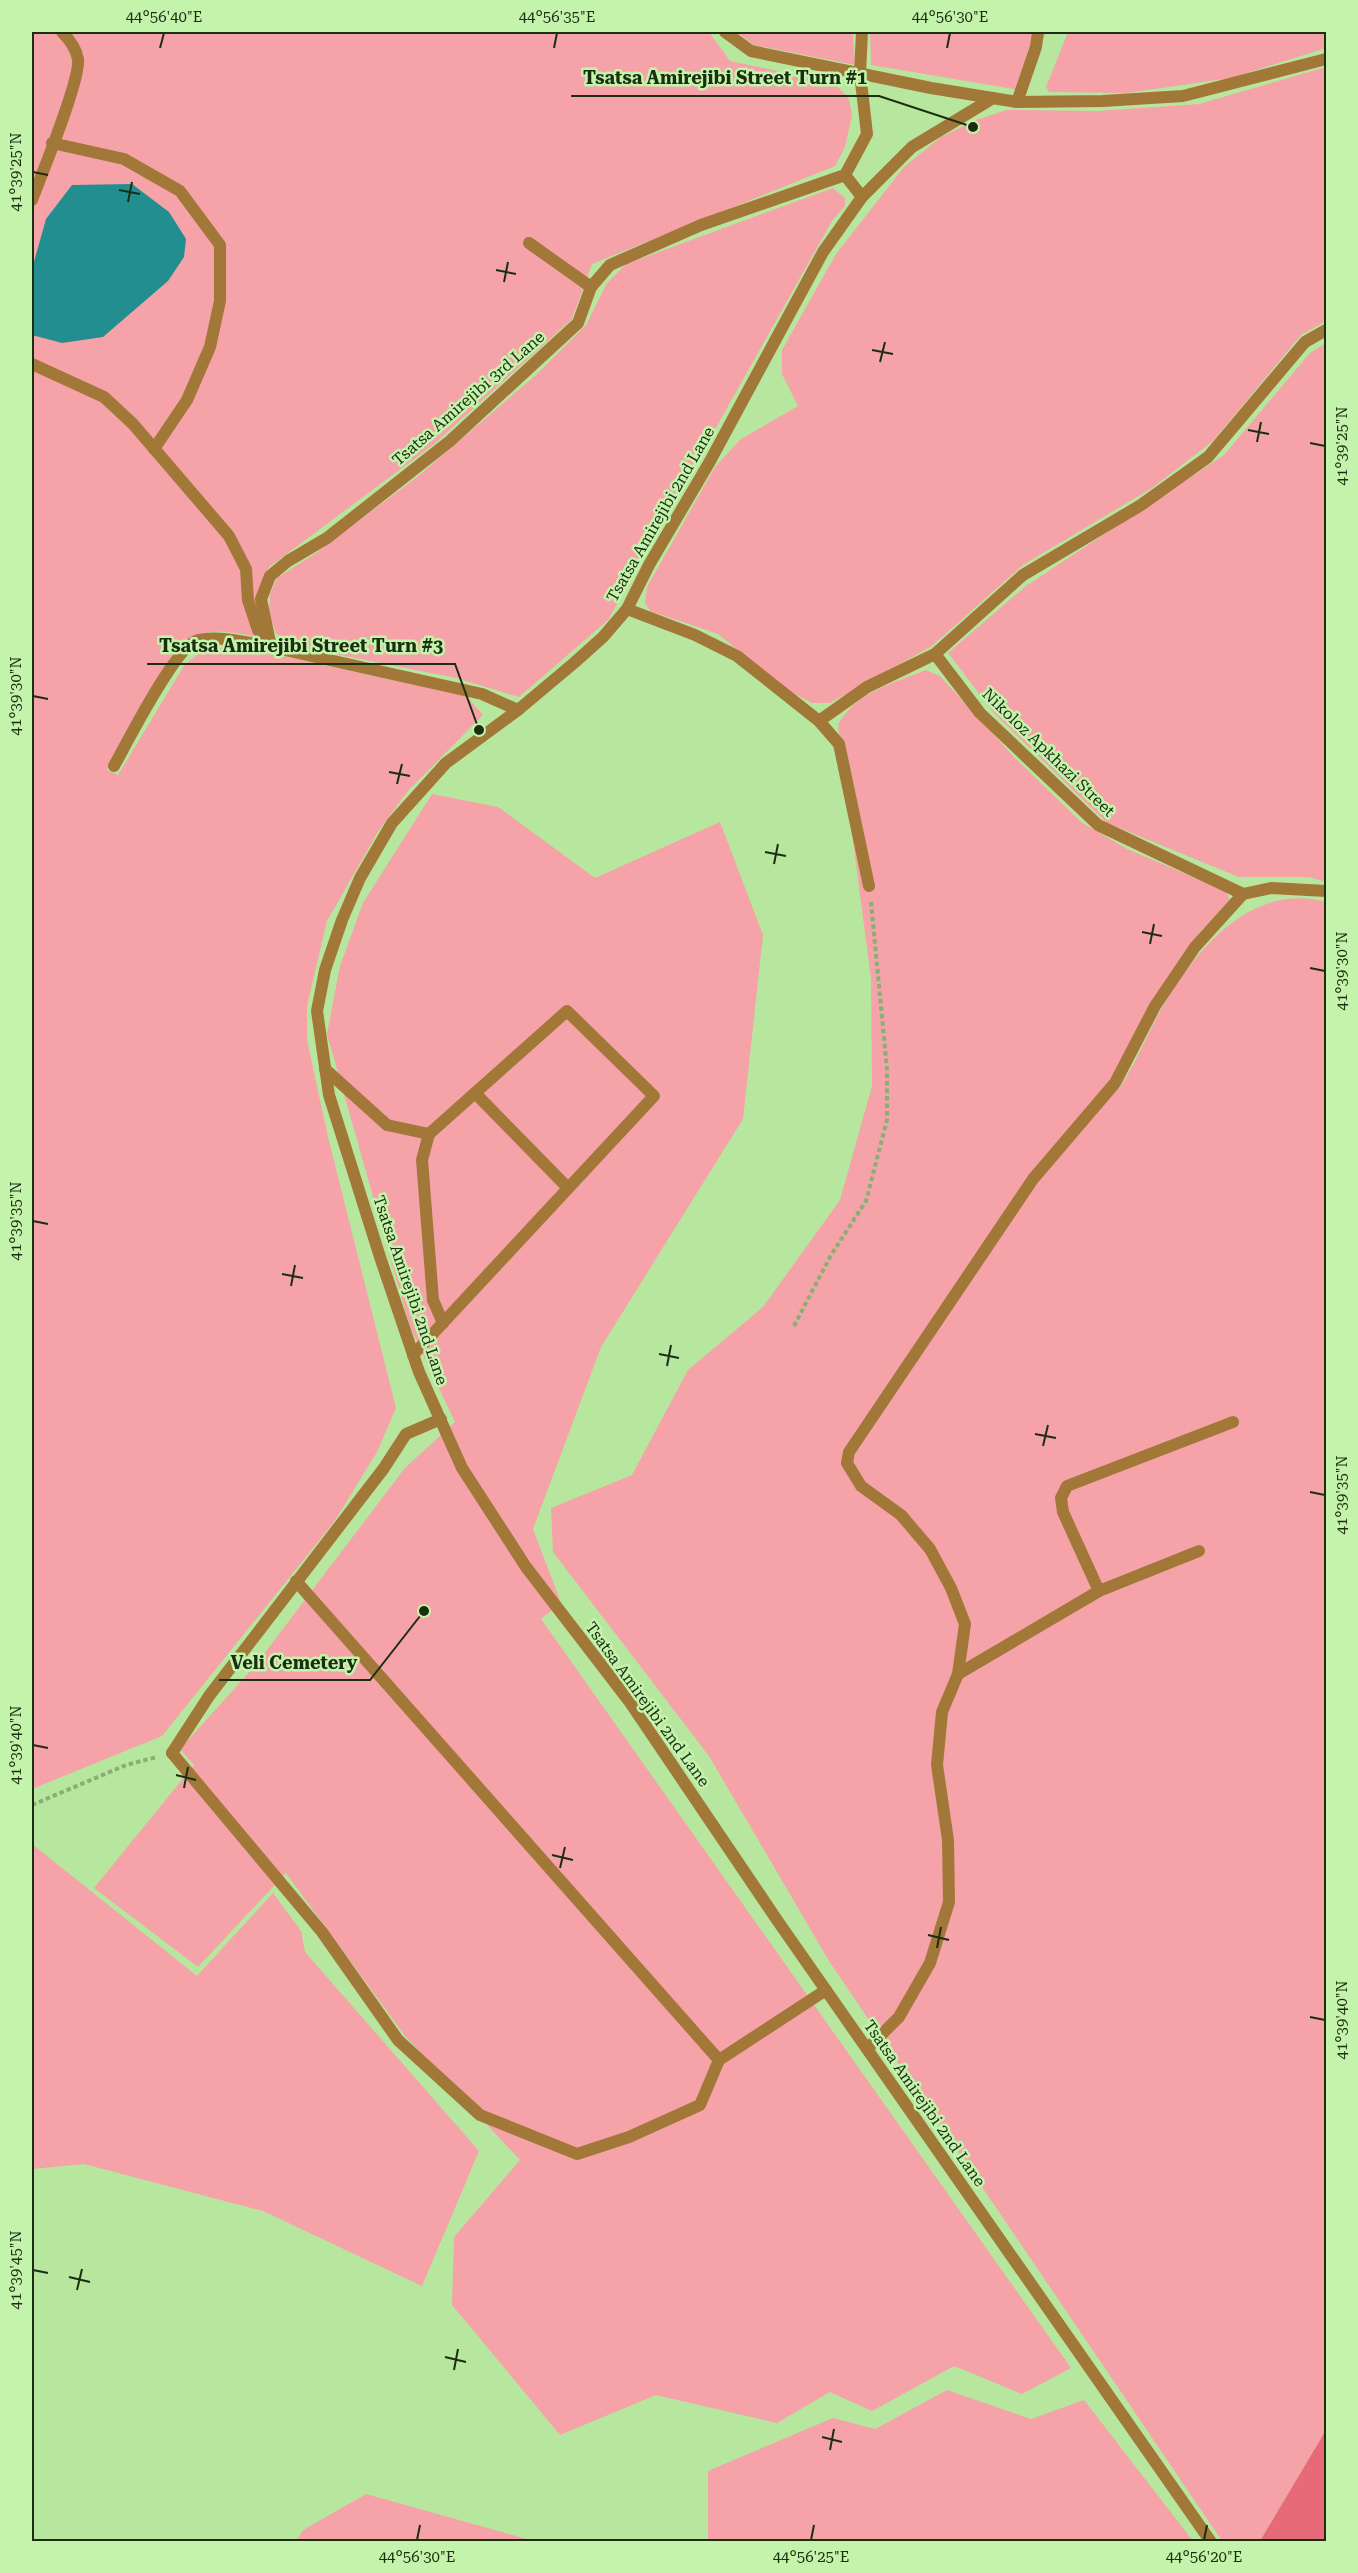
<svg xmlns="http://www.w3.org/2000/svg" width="1358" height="2573" font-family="'Roboto Serif',serif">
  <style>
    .green { fill: #f5a3a8 }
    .forest { fill: #e66a78 }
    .water { fill: #228e8f }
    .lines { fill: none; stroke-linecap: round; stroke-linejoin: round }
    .path { stroke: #88af74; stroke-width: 4; stroke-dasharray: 4.5 3; stroke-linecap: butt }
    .lane { stroke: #a27839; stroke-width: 12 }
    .street { stroke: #a27839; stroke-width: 12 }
    .ticks { fill: none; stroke: #1c2e12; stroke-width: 2 }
    .labels { text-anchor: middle; stroke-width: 5; stroke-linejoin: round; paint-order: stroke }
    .street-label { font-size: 16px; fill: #1c2e12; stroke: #c4f3ac }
    .leader { fill: none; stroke: #1c2e12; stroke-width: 2 }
    .callout-dot { fill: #1c2e12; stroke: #c4f3ac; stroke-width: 2 }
    .callout-label { font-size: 18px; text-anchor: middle; font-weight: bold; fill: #1c2e12; stroke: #c4f3ac; stroke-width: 5; stroke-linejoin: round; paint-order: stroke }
    .neatline { fill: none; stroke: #1c2e12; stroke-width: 2 }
    .ticks-label { font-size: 15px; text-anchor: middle; fill: #1c2e12 }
  </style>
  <rect width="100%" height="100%" fill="#b7e69f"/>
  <!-- green -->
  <g class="green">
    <path d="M 32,32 L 43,32 L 46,35 L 50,32 L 709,32 L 730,61 L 834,83 L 849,99 L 852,115 L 845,147 L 835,166 L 592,264 L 572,319 L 433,445 L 269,567 C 253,598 256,605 264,638 C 227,632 206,624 175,649 L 107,770 L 118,775 L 185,664 L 205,649 L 224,648 L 282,656 L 466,696 L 483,715 L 408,791 L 379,830 L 327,921 L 307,1006 L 307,1040 L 328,1137 L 396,1408 L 377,1452 L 334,1522 L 162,1736 L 32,1789 L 32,335 L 145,299 L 168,281 L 32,269 Z"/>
    <path d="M 736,32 L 853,32 L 855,65 L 754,45 Z"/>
    <path d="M 870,32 L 1046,32 L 1020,90 L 871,65 Z"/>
    <path d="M 1068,32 L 1326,32 L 1326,48 L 1231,78 L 1127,93 L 1049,92 L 1046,87 Z"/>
    <path d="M 1326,67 L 1326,321 L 1301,335 L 1213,441 L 1152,488 L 1023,565 L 932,646 L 830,703 L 812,703 L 787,690 L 718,634 L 650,611 L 645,603 L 647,587 L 715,467 L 741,439 L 798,406 L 782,374 L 782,350 L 836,254 L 904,167 L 941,137 L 976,120 L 1007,110 L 1097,111 L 1199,104 Z"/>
    <path d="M 833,188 L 845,198 L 845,206 L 832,221 L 608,620 L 519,697 L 456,678 L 289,645 L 276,633 L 269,613 L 270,594 L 277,578 L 316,553 L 417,477 L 535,376 L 586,325 L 607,283 L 626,264 Z"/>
    <path d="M 1326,343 L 1326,882 L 1309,877 L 1239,877 L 1107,823 L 994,713 L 948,653 L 1026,586 L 1224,455 L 1310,353 Z"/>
    <path d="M 926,670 L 940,676 L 1015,758 L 1081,822 L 1127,849 L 1226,891 L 1230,900 L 1198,934 L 1154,998 L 1109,1083 L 1119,1089 C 1138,1060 1150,1026 1169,996 C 1203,941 1256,883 1326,902 L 1326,2430 L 1260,2541 L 1222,2541 L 829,1961 L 709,1756 L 553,1552 L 551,1508 L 632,1475 L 688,1370 L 763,1307 L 840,1200 L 872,1086 L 871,979 L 838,725 C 855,692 894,683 926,670 Z"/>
    <path d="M 432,794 L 498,807 L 595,878 L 720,822 L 763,935 L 743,1119 L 601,1347 L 533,1529 L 561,1603 L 541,1619 L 1071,2368 L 1022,2394 L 954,2366 L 872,2411 L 830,2392 L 777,2423 L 656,2395 L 560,2435 L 452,2305 L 454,2237 L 520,2160 L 405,2036 L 286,1873 L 198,1967 L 94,1888 L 194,1765 L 180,1749 L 254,1667 L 405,1468 L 455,1422 L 410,1327 L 327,1034 L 340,966 L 363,903 Z"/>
    <path d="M 32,1844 L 197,1976 L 273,1893 L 301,1931 L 305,1952 L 479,2151 L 422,2286 L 263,2211 L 84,2164 L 32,2169 Z"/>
    <path d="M 947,2390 L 1031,2419 L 1084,2400 L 1193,2541 L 708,2541 L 708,2471 L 833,2418 L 875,2429 Z"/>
    <path d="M 366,2494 L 534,2541 L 296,2541 L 303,2530 Z"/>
  </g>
  <!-- forest -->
  <path class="forest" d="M 1326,2430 L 1326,2541 L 1260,2541 Z"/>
  <!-- water -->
  <path class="water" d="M 132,184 L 169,212 L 186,239 L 184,257 L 168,281 L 103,337 L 62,343 L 32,335 L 32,269 L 46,219 L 72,185 Z"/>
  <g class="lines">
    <!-- path -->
    <g class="path">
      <path d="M 794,1326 L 831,1255 L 866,1201 L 887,1120 L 887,1069 L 871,902"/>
      <path d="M 32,1805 L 126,1765 L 157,1757"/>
    </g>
    <!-- lane -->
    <g class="lane">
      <path d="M 860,73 L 862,32"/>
      <path d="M 52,143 L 124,159 L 180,191 L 220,245 L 220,301 L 210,347 L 187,400 L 154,449"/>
      <path d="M 845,175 L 862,197"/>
      <path d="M 32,200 C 41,176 81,79 78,59 C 76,48 69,39 62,32"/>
      <path d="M 529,243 L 591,287"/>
      <path d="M 627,609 L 695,635 L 737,656 L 819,721 L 839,744 L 869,886"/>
      <path d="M 114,766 C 127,743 176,645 198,640 C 222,635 248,643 271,647"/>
      <path d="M 325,1069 L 387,1125 L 429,1134 L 567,1011 L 654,1096 L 413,1355"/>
      <path d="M 475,1093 L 568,1188"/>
      <path d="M 429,1134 L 422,1160 L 433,1300 L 443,1323"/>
      <path d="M 296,1581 L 719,2060"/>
      <path d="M 1099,1591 L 1063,1512 L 1061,1498 L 1067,1486 L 1233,1422"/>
      <path d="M 958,1674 L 1099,1591 L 1199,1551"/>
      <path d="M 172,1753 L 322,1932 L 398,2040 L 480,2115 L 577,2154 L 629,2137 L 700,2105 L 719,2060 L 826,1990"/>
      <path d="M 867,2049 L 899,2017 L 930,1963 L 949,1902 L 948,1840 L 937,1765 L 942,1712 L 958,1674 L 965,1624 L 951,1588 L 930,1549 L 901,1515 L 861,1486 L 847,1463 L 849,1452 L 1033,1179 L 1115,1083 L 1155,1006 L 1195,947 L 1243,894"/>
    </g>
    <!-- street -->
    <g class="street">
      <path d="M 725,32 L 751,51 L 931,88 L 1017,102 L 1103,101 L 1183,96 L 1326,59"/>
      <path d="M 993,98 L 912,147 L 862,197 L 823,252 L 709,463 L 649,565 L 627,609 L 603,637 L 574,663 L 518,710 L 446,763 L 392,823 L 360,878 L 342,920 L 325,970 L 317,1011 L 329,1095 L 380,1257 L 419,1372 L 462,1468 L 526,1567 L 629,1701 L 777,1920 L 1211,2542"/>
      <path d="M 1017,102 L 1036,47 L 1038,32"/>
      <path d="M 32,364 L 104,397 L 133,424 L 229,536 L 246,569 L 248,600 L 258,630 L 270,645"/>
      <path d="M 935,654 L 980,713 L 1098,825 L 1243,894 L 1271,888 L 1326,891"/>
      <path d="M 518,710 L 482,694 L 271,647 L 261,599 L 270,576 L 288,561 L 327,538 L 450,441 L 578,323 L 591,287 L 610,265 L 701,225 L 845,175 L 867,134 L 860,73"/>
      <path d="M 819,721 L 867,687 L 935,654 L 1023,575 L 1141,505 L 1208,457 L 1305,342 L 1326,330"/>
      <path d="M 172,1753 L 209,1696 L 384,1468 L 406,1434 L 441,1419"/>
    </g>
  </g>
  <!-- ticks -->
  <path class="ticks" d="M 160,48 L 164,33M 554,48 L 557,33M 947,48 L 950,33M 33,172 L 48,175M 119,190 L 140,194M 128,202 L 132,182M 496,270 L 516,274M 504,282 L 508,262M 872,350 L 893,354M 880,362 L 885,342M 1248,430 L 1269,434M 1257,442 L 1261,422M 1310,443 L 1325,446M 33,696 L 48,699M 389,772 L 410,776M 397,784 L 402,764M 765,852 L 786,856M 774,864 L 778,844M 1142,932 L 1162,936M 1150,944 L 1154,924M 1310,968 L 1325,971M 33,1221 L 48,1224M 282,1274 L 303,1278M 291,1286 L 295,1265M 659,1354 L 679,1358M 667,1366 L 671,1345M 1035,1434 L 1056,1438M 1043,1446 L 1048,1425M 1310,1492 L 1325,1495M 33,1745 L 48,1748M 176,1775 L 196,1780M 184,1788 L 188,1767M 552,1855 L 573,1860M 560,1868 L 565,1847M 928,1935 L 949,1940M 937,1948 L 941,1927M 1310,2017 L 1325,2020M 33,2270 L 48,2273M 69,2277 L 90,2282M 77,2290 L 82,2269M 445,2357 L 466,2362M 454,2370 L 458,2349M 822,2437 L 842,2442M 830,2450 L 834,2429M 417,2540 L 420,2525M 811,2540 L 814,2525M 1204,2540 L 1207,2525"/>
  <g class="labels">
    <!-- street labels -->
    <g class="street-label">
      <text transform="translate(468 398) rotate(-41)" y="6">Tsatsa Amirejibi 3rd Lane</text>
      <text transform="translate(660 514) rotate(-60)" y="6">Tsatsa Amirejibi 2nd Lane</text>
      <text transform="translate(1049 752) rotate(44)" y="6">Nikoloz Apkhazi Street</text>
      <text transform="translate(411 1290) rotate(71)" y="6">Tsatsa Amirejibi 2nd Lane</text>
      <text transform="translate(648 1704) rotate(54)" y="6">Tsatsa Amirejibi 2nd Lane</text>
      <text transform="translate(925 2103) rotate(55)" y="6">Tsatsa Amirejibi 2nd Lane</text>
    </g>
  </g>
  <!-- callouts -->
  <path class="leader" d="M973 127L879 96H571M479 730L455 664H147M424 1611L370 1680H219"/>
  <g class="callout-dot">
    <circle cx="973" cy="127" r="6"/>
    <circle cx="479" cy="730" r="6"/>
    <circle cx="424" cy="1611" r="6"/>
  </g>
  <g class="callout-label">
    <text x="725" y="84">Tsatsa Amirejibi Street Turn #1</text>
    <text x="301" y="652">Tsatsa Amirejibi Street Turn #3</text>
    <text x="294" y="1669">Veli Cemetery</text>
  </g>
  <!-- border -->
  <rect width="1358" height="2573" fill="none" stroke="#c4f3ac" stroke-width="66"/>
  <rect x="33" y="33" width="1292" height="2507" class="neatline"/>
  <g class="ticks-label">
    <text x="164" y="22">44°56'40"E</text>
    <text x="557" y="22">44°56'35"E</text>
    <text x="950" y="22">44°56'30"E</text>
    <text transform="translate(16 172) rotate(-90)" y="5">41°39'25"N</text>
    <text transform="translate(1342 446) rotate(-90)" y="5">41°39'25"N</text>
    <text transform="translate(16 696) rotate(-90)" y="5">41°39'30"N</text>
    <text transform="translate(1342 971) rotate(-90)" y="5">41°39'30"N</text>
    <text transform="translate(16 1221) rotate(-90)" y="5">41°39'35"N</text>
    <text transform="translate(1342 1495) rotate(-90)" y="5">41°39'35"N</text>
    <text transform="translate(16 1745) rotate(-90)" y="5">41°39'40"N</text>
    <text transform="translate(1342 2020) rotate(-90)" y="5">41°39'40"N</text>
    <text transform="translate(16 2270) rotate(-90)" y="5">41°39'45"N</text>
    <text x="417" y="2562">44°56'30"E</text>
    <text x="811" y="2562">44°56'25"E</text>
    <text x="1204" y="2562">44°56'20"E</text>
  </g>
</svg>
